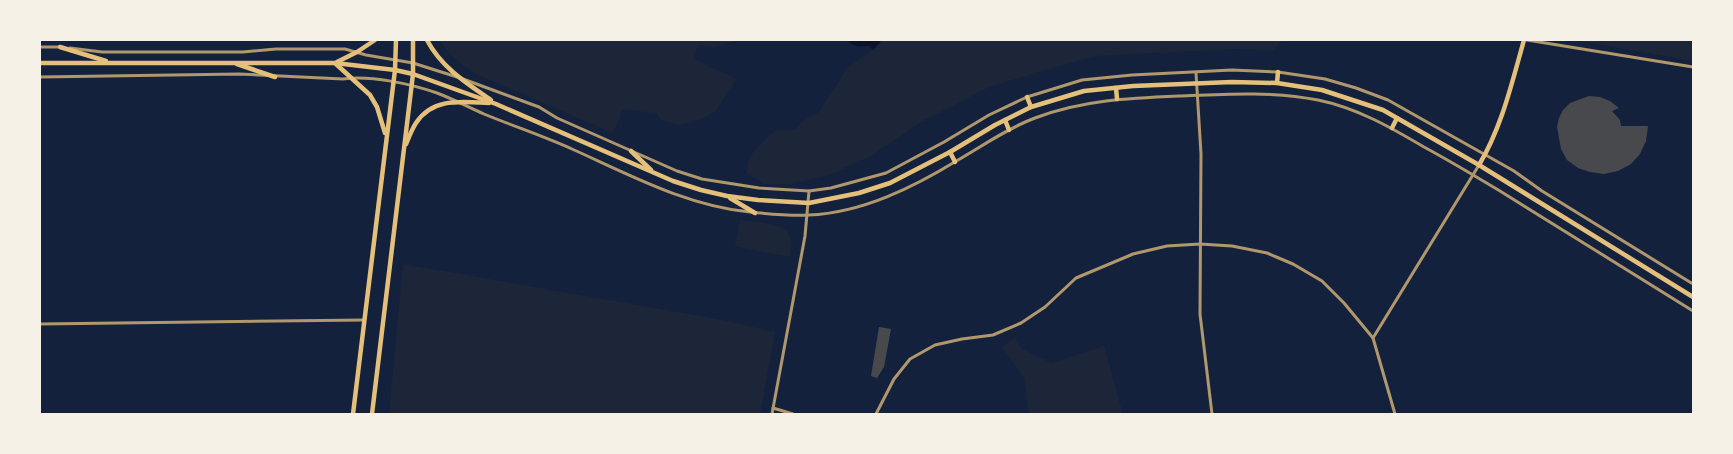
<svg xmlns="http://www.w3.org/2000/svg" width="1733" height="454" font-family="Inter,sans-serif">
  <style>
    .green { fill: #1d2539 }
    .water { fill: #0b132b }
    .building { fill: #48494c }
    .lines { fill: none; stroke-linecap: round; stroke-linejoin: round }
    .minor { stroke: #b1986c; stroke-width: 3 }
    .secondary { stroke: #e5c07b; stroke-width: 4.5 }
  </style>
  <rect width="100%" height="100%" fill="#14213d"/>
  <!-- green -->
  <g class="green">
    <path d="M 440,40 L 739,40 L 714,47 L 698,45 L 694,59 L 736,79 L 716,111 L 702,119 L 679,125 L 661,120 L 656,113 L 623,109 L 613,133 L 476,74 C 462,65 447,55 440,40 Z"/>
    <path d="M 882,40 L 1282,40 L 1273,50 L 1233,49 L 1095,56 L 991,86 L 919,123 L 871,156 L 829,175 L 789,184 L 764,184 L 747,173 C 746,154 762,142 776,130 L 794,130 L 804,120 L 819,112 L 847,68 L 873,50 Z"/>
    <path d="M 1574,40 L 1693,40 L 1693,61 L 1687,60 Z"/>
    <path d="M 740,220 C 754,222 791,222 791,241 C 791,246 790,252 789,257 L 735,246 Z"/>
    <path d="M 403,264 L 723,320 L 775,332 L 760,414 L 389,414 Z"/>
    <path d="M 1015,338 L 1022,349 L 1051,363 L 1104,346 L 1123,414 L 1029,414 L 1024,378 L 1002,347 Z"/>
  </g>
  <!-- water -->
  <path class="water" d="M 847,40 L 882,40 L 873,50 L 869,46 C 859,47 854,47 847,40 Z"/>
  <!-- building -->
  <g class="building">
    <path d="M 1589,96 L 1600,97 L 1610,101 L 1619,108 L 1612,111 L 1620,120 L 1621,126 L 1648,126 L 1646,141 L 1640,154 L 1631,164 L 1618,171 L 1604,174 L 1590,172 L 1578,168 L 1567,160 L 1561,149 L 1557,127 L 1559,118 L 1563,110 L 1570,103 Z"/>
    <path d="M 879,327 L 891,329 L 884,367 L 877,378 L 871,376 Z"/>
  </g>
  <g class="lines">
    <!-- minor -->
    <g class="minor">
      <path d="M 1527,40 L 1693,67"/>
      <path d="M 40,47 L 61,47"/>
      <path d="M 70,48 L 102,52 L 243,52 L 276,49 L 345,49 L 366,55 L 413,63 L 457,77"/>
      <path d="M 1196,73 L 1201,154 L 1200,314 L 1212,414"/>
      <path d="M 40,77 L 239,74 L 343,79 C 371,75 411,84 437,93 C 453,99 468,107 484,114 C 513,126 543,136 572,149 C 630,175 687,206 750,212 C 769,214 790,216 809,215 C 862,213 914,187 958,160 C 984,145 1008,128 1035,118 C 1082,100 1130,98 1179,96 C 1226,94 1271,91 1318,100 C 1357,108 1390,127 1424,147 C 1450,161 1475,176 1500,191 C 1564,231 1629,271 1693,311"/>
      <path d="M 463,79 L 539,107 L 557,118 L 677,171 L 702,179 L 759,188 L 809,191 L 831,188 L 886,173 L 944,142 L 989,115 L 1027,97 L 1082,80 L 1132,75 L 1232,70 L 1278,72 L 1325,79 L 1356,88 L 1388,100 L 1514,171 L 1542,191 L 1693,284"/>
      <path d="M 40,324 L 364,320"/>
      <path d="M 1373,338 L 1479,165"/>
      <path d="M 773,408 L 793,414"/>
      <path d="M 772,414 L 805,236 L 809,191"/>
      <path d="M 876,414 L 894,379 L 910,359 L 935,345 L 962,339 L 993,335 L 1021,323 L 1045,307 L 1076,278 L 1133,254 L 1167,246 L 1200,244 L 1232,246 L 1267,253 L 1293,264 L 1322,281 L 1344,303 L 1373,338 L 1395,414"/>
    </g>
    <!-- secondary -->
    <g class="secondary">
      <path d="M 427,40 C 441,67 466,83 491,100"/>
      <path d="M 60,47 L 106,61"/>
      <path d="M 337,62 L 357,52 L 375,40"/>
      <path d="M 40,63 L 335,63 L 395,70 L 413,74 L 496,104 L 673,181 L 701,190 L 727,196 L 758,200 L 809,203 L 859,193 L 890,183 L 950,152 L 995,125 L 1031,107 L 1084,91 L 1133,86 L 1232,82 L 1277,83 L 1322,90 L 1383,110 L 1479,165 L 1693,297"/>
      <path d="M 237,64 L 275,77"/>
      <path d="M 336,64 L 370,95 L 377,107 L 385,133"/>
      <path d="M 1277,83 L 1278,72"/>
      <path d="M 1116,88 L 1117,99"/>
      <path d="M 1027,97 L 1031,107"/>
      <path d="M 1005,120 L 1009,130"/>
      <path d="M 1392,128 L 1397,118"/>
      <path d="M 406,144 C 409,137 412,129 416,123 C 433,97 462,102 489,103"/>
      <path d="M 631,151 L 651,170"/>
      <path d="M 950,152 L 955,162"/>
      <path d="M 1479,165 C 1502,127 1512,82 1524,40"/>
      <path d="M 730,198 L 755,213"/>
      <path d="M 353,414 L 395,70 L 396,40"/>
      <path d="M 372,414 L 413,74 L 413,40"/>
    </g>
  </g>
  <!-- border -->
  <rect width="1733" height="454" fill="none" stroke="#f6f1e7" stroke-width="82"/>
</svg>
